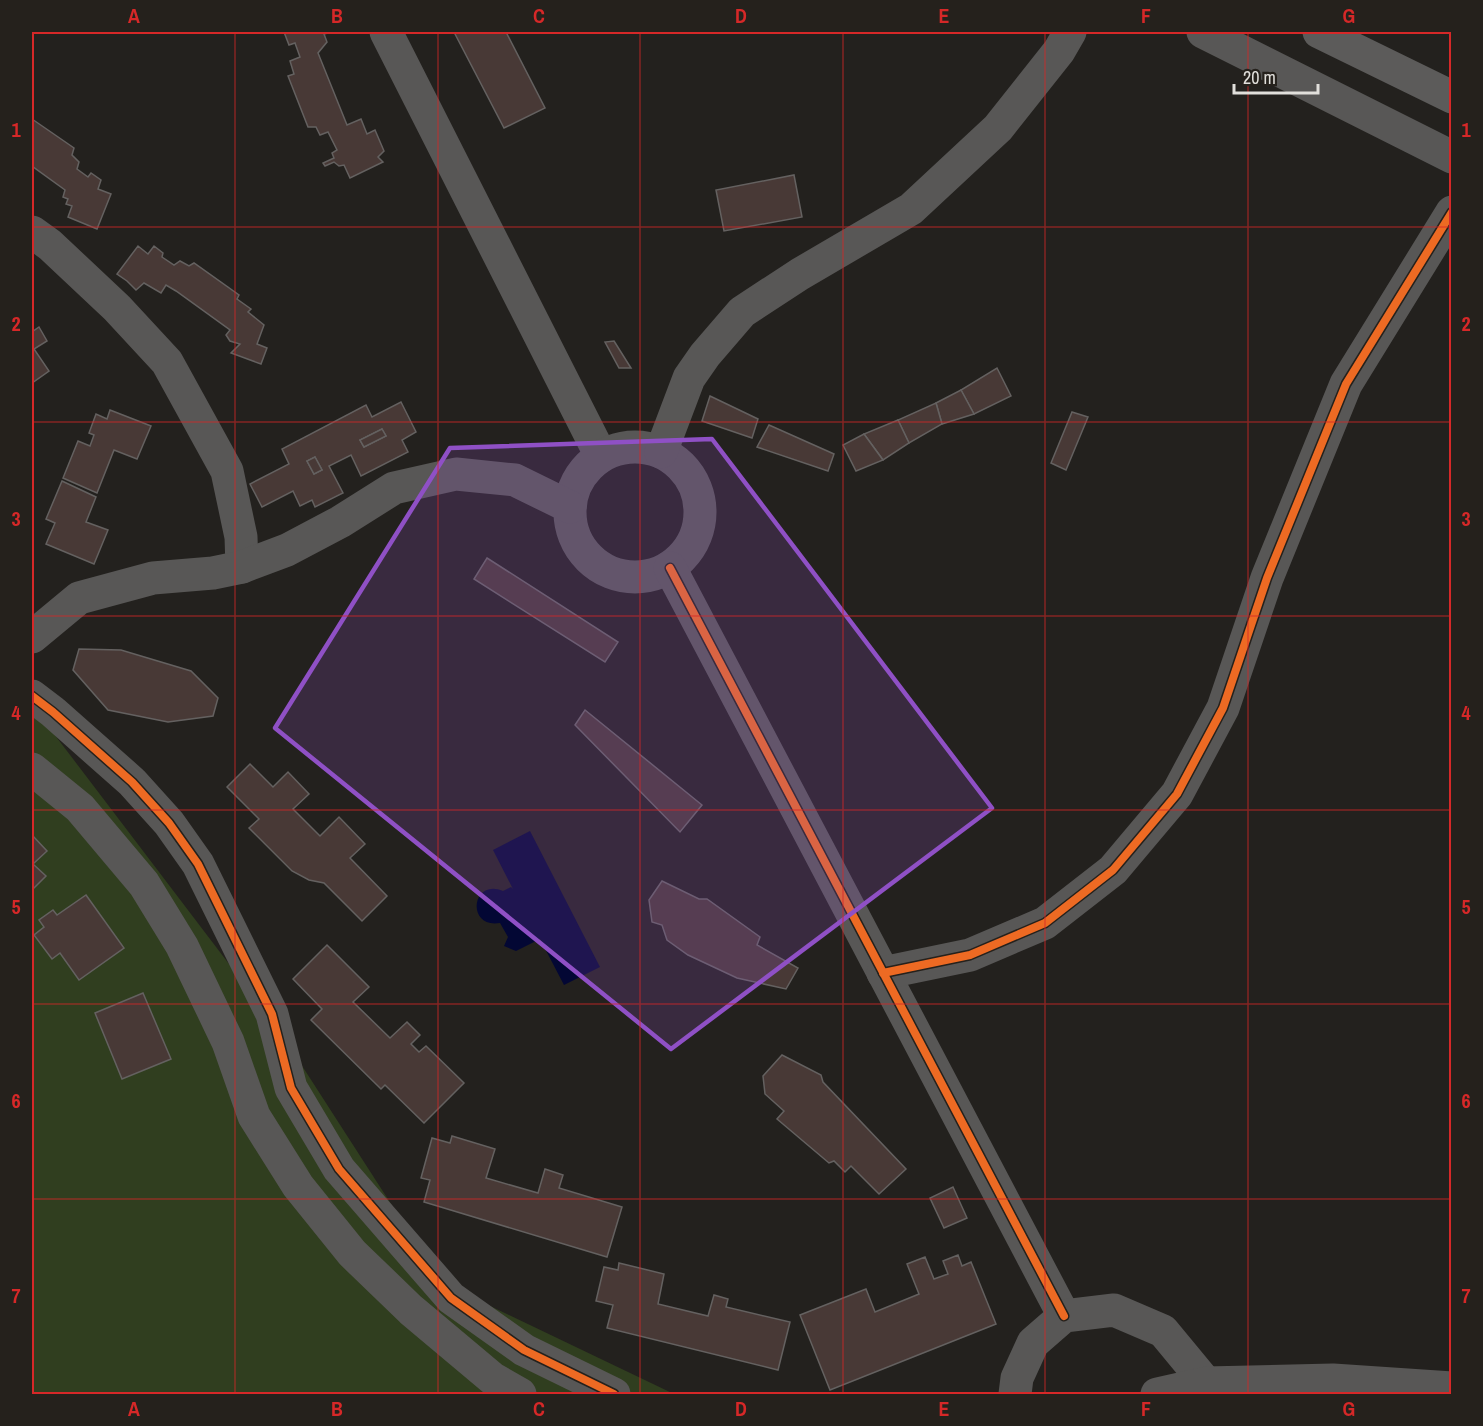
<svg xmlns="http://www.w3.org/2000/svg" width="1483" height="1426" font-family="'Archivo Narrow',sans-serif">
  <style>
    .green { fill: #303e1f }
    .water { fill: #030734 }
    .building { fill: #483936; stroke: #646160; stroke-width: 1.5; fill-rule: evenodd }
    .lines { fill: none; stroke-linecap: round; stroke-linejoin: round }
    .street { stroke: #585756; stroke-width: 33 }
    .secondary { stroke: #5c5b5a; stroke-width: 33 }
    .cycleway-casing { stroke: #25211c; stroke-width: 11 }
    .cycleway { stroke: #ed6a23; stroke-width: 8 }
    .marked { fill: #8f50c5; fill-opacity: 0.2; stroke: #8f50c5; stroke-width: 4.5; stroke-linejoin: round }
    .grid { fill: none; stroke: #d62828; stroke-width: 1.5; stroke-opacity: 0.55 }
    .neatline { fill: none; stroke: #d62828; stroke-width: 2 }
    .grid-label { font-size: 20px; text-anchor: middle; font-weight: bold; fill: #d62828 }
  </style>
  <rect width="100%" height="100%" fill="#23211e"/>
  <!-- green -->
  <path class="green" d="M 32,705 L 277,1027 L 442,1283 L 674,1394 L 32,1394 Z"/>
  <!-- water -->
  <path class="water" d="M 530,831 L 600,967 L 564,985 L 540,939 L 516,951 L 504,946 L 508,937 L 500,923 C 466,929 471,878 503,891 L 511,887 L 513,889 L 493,850 Z"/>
  <!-- building -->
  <g class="building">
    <path d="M 284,32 L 331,32 L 324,34 L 327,42 L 318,53 L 347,125 L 361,119 L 367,134 L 375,130 L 384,151 L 378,157 L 383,162 L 350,178 L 344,165 L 339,166 L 334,162 L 325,166 L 323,163 L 334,158 L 332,153 L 337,150 L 328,132 L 320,135 L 316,127 L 308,127 L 288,76 L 294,74 L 290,61 L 300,57 L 295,43 L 289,45 Z"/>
    <path d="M 454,32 L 506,32 L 545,108 L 504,128 Z"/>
    <path d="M 32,119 L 74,148 L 72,155 L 79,162 L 77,169 L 88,177 L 91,173 L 101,180 L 98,189 L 111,194 L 97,229 L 68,217 L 72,206 L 66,204 L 68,199 L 63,197 L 65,190 L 32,166 Z"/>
    <path d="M 794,175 L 802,217 L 724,231 L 716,190 Z"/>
    <path d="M 138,246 L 148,254 L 154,246 L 163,253 L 162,257 L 174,265 L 180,261 L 189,266 L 194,263 L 239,295 L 237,299 L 251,309 L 248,312 L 264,325 L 257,344 L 267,348 L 261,364 L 231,353 L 240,344 L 230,341 L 226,335 L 230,330 L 176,291 L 166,285 L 161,293 L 144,283 L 136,290 L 127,281 L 117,274 Z"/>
    <path d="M 39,327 L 47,341 L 34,349 L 49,371 L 32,383 L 32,332 Z"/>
    <path d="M 614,341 L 631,368 L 619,368 L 605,342 Z"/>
    <path d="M 997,368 L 1011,396 L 974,414 L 961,390 Z"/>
    <path d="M 961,390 L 974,414 L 942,424 L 936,403 Z"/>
    <path d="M 710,396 L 758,419 L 752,438 L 702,421 Z"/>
    <path d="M 401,402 L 416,432 L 402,440 L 408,452 L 361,476 L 351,455 L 329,466 L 343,493 L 315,507 L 312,500 L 300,506 L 293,491 L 262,507 L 250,484 L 289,464 L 282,449 L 366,405 L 372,417 ZM 382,429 L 386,436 L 364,447 L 360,440 ZM 315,457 L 322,470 L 314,474 L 307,461 Z"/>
    <path d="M 936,403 L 942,424 L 909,443 L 898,420 Z"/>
    <path d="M 110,410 L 151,426 L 137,459 L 114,450 L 97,493 L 63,478 L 78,441 L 90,446 L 94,435 L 89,433 L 96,414 L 107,419 Z"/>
    <path d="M 1072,412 L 1088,417 L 1066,470 L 1051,463 Z"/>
    <path d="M 898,420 L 909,443 L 883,460 L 864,434 Z"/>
    <path d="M 769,425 L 834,454 L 828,471 L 757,447 Z"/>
    <path d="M 382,429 L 386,436 L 364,447 L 360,440 Z"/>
    <path d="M 864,434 L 883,460 L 856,471 L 843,445 Z"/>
    <path d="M 315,457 L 322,470 L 314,474 L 307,461 Z"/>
    <path d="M 62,481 L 96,497 L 86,522 L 108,530 L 94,564 L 46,544 L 55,523 L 46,519 Z"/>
    <path d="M 487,558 L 618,642 L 605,662 L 474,579 Z"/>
    <path d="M 79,649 L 121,650 L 191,671 L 218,698 L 213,716 L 168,722 L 108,710 L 73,670 Z"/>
    <path d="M 585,710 L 702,805 L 680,832 L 575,725 Z"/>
    <path d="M 250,764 L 273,787 L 288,772 L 309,794 L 293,809 L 320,836 L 339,817 L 365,844 L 350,858 L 387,896 L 362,921 L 324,883 L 309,880 L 292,871 L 249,828 L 259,819 L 227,787 Z"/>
    <path d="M 32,835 L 47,851 L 33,864 L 46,876 L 32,890 Z"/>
    <path d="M 662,881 L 699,899 L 707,899 L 760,937 L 757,945 L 798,968 L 786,989 L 737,978 L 688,955 L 667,940 L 662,925 L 652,922 L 649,900 Z"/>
    <path d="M 86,895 L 124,948 L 79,980 L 60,953 L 52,959 L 34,935 L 44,927 L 39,920 L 53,910 L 57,915 Z"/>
    <path d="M 327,945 L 369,987 L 353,1002 L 390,1038 L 407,1022 L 420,1035 L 411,1044 L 419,1052 L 426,1046 L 464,1083 L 424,1123 L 385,1085 L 381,1089 L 311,1020 L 322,1009 L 293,979 Z"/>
    <path d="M 143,993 L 171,1059 L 122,1079 L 95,1013 Z"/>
    <path d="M 782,1055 L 821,1075 L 823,1082 L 906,1169 L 879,1194 L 851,1166 L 845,1172 L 834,1161 L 829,1163 L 777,1119 L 784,1111 L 765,1094 L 763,1076 Z"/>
    <path d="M 452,1136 L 495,1149 L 486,1178 L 538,1193 L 545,1169 L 563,1175 L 559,1188 L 622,1207 L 607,1257 L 424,1202 L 430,1180 L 421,1178 L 432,1138 L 450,1143 Z"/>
    <path d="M 953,1187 L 967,1218 L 944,1228 L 930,1198 Z"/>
    <path d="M 958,1255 L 962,1266 L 971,1262 L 996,1324 L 830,1390 L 800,1315 L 866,1289 L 875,1312 L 919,1294 L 907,1264 L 925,1257 L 934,1279 L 948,1274 L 943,1261 Z"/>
    <path d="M 619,1263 L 664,1274 L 658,1304 L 708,1316 L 714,1295 L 728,1299 L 726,1307 L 790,1322 L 778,1370 L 607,1328 L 613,1305 L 596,1301 L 604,1267 L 618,1270 Z"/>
  </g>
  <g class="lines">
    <!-- street -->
    <g class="street">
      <path d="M 386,32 L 601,456"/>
      <path d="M 1203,32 L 1452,157"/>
      <path d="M 32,232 L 50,245 L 117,308 L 167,362 L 227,471 L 241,537 L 242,567"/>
      <circle cx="635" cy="512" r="65"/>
      <path d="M 661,452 L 689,378 L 705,355 L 742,312 L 800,274 L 911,209 L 998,128 L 1059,51 L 1070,32"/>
      <path d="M 670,568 L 1064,1316"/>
      <path d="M 32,637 L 79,598 L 153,578 L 213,573 L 242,567 L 287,550 L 340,522 L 394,488 L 456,474 L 515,480 L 570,507"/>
      <path d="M 32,696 L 53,712 L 132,782 L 169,823 L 198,864 L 272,1014 L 291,1088 L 339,1169 L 451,1298 L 524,1350 L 614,1394"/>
      <path d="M 32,769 L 80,808 L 144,884 L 182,946 L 228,1042 L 254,1116 L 298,1186 L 352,1253 L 411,1310 L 492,1378 L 520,1394"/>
      <path d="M 883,973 L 970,955 L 1045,923 L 1113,870 L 1177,794 L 1223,708 L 1267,578 L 1346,384 L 1452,212"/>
      <path d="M 1015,1394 L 1017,1378 L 1033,1343 L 1064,1316 L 1114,1310 L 1163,1331 L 1206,1383"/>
      <path d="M 1157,1394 L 1206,1383 L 1333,1380 L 1452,1388"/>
    </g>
    <!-- secondary -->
    <path class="secondary" d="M 1319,32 L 1452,97"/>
    <defs>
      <g id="cycleway">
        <path d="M 670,568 L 1064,1316"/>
        <path d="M 32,696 L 53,712 L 132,782 L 169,823 L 198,864 L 272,1014 L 291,1088 L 339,1169 L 451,1298 L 524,1350 L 614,1394"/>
        <path d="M 883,973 L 970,955 L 1045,923 L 1113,870 L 1177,794 L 1223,708 L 1267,578 L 1346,384 L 1452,212"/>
      </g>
    </defs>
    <!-- cycleway casing -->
    <use href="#cycleway" class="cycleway-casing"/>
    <!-- cycleway -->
    <use href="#cycleway" class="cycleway"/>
  </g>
  <!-- marked area -->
  <path class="marked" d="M 712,439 L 992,808 L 671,1049 L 275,728 L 450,448 Z"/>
  <!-- grid -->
  <path class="grid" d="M 235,32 L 235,1394M 438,32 L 438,1394M 640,32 L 640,1394M 843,32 L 843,1394M 1045,32 L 1045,1394M 1248,32 L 1248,1394M 32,227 L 1452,227M 32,422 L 1452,422M 32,616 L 1452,616M 32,810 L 1452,810M 32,1004 L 1452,1004M 32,1199 L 1452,1199"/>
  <!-- border -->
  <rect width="1483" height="1426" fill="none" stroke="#25211c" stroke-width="66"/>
  <!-- scale -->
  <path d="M1234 84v9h84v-9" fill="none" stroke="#e1dfdb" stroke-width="3"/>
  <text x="1243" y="84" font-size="18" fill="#e1dfdb" stroke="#25211c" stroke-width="4.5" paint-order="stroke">20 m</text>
  <rect x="33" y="33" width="1417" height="1360" class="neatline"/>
  <g class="grid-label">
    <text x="134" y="23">A</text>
    <text x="337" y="23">B</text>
    <text x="539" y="23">C</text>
    <text x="741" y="23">D</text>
    <text x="944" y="23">E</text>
    <text x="1146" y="23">F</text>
    <text x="1349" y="23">G</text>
    <text x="16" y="137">1</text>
    <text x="1466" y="137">1</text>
    <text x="16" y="331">2</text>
    <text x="1466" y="331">2</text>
    <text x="16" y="526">3</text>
    <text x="1466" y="526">3</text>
    <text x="16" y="720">4</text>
    <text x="1466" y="720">4</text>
    <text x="16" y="914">5</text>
    <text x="1466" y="914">5</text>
    <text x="16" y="1108">6</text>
    <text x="1466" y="1108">6</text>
    <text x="16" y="1303">7</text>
    <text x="1466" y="1303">7</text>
    <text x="134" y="1416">A</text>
    <text x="337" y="1416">B</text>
    <text x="539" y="1416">C</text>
    <text x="741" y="1416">D</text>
    <text x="944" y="1416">E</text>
    <text x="1146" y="1416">F</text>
    <text x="1349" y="1416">G</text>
  </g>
</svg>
